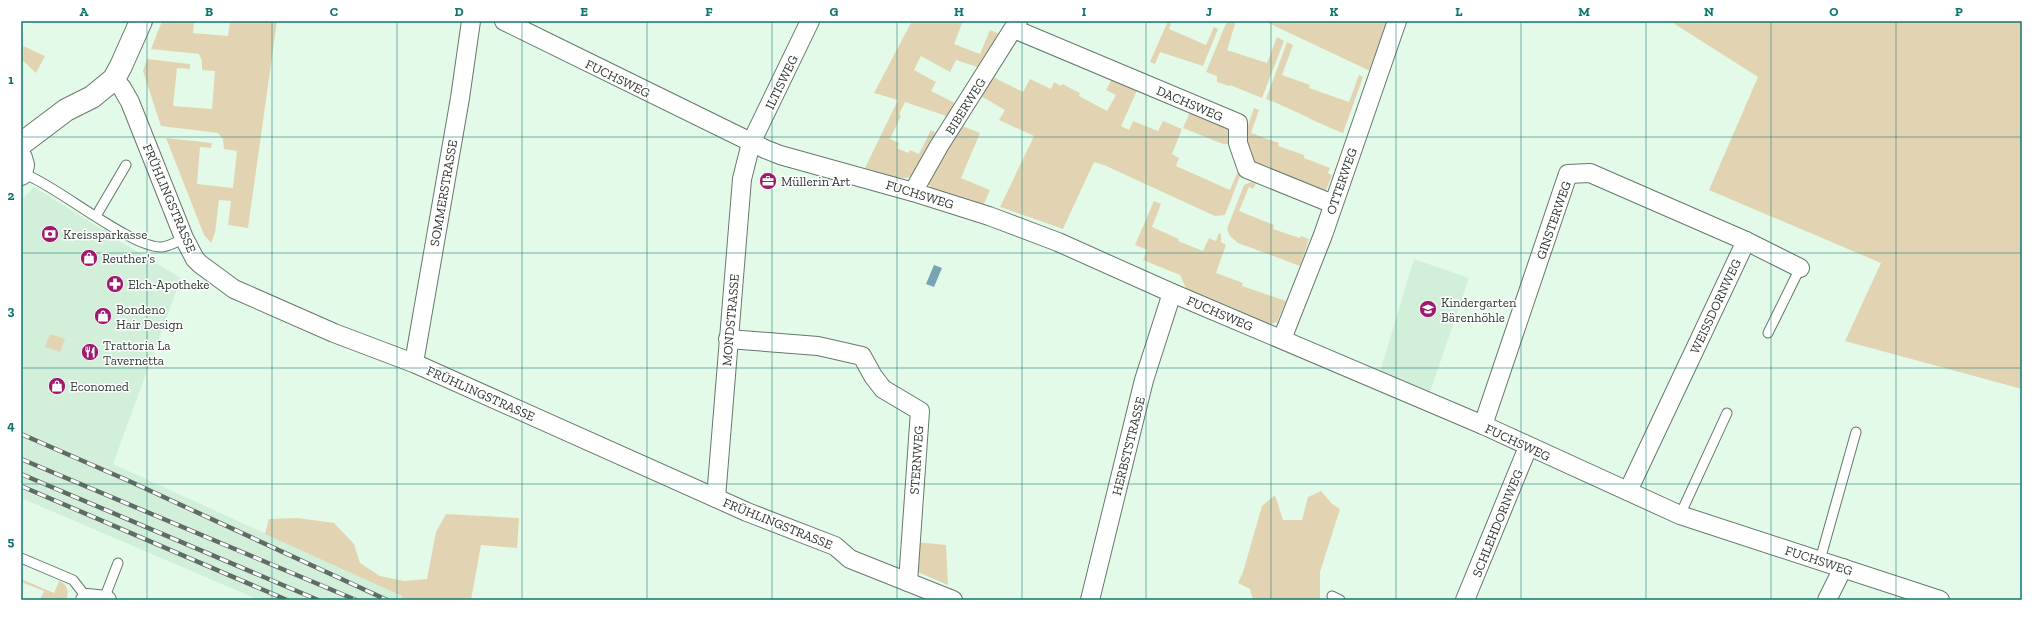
<svg xmlns="http://www.w3.org/2000/svg" width="2043" height="621" font-family="'Zilla Slab',serif">
  <style>
    .built { fill: #d2efda }
    .green { fill: #e2d4b2 }
    .water { fill: #76a4b3 }
    .lines { fill: none; stroke-linecap: round; stroke-linejoin: round }
    .service-casing { stroke: #65796a; stroke-width: 11 }
    .minor-casing { stroke: #65796a; stroke-width: 20 }
    .tertiary-casing { stroke: #65796a; stroke-width: 24 }
    .service { stroke: #fff; stroke-width: 9 }
    .minor { stroke: #fff; stroke-width: 18 }
    .tertiary { stroke: #fff; stroke-width: 22 }
    .rail-casing { stroke: #5f6c63; stroke-width: 4.5 }
    .rail { stroke: #fff; stroke-width: 3; stroke-dasharray: 9; stroke-linecap: butt }
    .grid { fill: none; stroke: #0f766e; stroke-width: 1; stroke-opacity: 0.55 }
    .labels { text-anchor: middle; stroke-width: 3; stroke-linejoin: round; paint-order: stroke }
    .street-label { font-size: 13px; fill: #303933; stroke: #fff }
    .poi-label { font-size: 13px; fill: #303933; stroke: #fff; text-anchor: start }
    .neatline { fill: none; stroke: #0f766e; stroke-width: 1.5 }
    .grid-label { font-size: 13px; text-anchor: middle; font-weight: bold; fill: #0f766e }
  </style>
  <rect width="100%" height="100%" fill="#e3fae9"/>
  <!-- built -->
  <g class="built">
    <path d="M 34,187 L 103,230 L 105,227 L 117,235 L 115,238 L 181,278 L 113,464 L 376,584 L 402,596 L 402,598 L 412,600 L 259,600 L 21,498 L 21,200 Z"/>
    <path d="M 1414,259 L 1469,278 L 1430,392 L 1380,372 Z"/>
  </g>
  <!-- green -->
  <g class="green">
    <path d="M 162,21 L 194,21 L 193,33 L 228,36 L 230,21 L 277,21 L 248,228 L 228,225 L 231,201 L 219,200 L 215,233 L 211,243 L 204,235 L 166,138 L 212,143 L 211,148 L 200,147 L 197,184 L 233,188 L 237,151 L 224,149 L 223,139 L 218,133 L 161,126 L 143,71 L 147,59 L 190,64 L 190,69 L 177,68 L 173,106 L 212,109 L 215,71 L 202,70 L 202,61 L 199,54 L 151,49 Z"/>
    <path d="M 912,21 L 963,21 L 954,44 L 980,54 L 990,30 L 1000,34 L 980,68 L 956,60 L 950,72 L 921,56 L 914,70 L 936,82 L 931,91 L 957,104 L 949,117 L 905,102 L 899,114 L 901,116 L 890,139 L 899,143 L 897,148 L 908,153 L 910,150 L 919,154 L 931,130 L 938,134 L 915,174 L 907,178 L 899,178 L 865,168 L 898,100 L 874,93 Z"/>
    <path d="M 1168,21 L 1172,21 L 1169,29 L 1206,45 L 1214,27 L 1218,29 L 1203,66 L 1160,52 L 1155,64 L 1150,62 Z"/>
    <path d="M 1227,21 L 1236,21 L 1227,50 L 1267,63 L 1277,37 L 1284,41 L 1262,98 L 1230,85 L 1229,86 L 1217,82 L 1217,76 L 1206,72 Z"/>
    <path d="M 1264,21 L 1387,21 L 1370,71 Z"/>
    <path d="M 1670,21 L 2022,21 L 2022,389 L 1845,341 L 1881,263 L 1709,190 L 1758,77 Z"/>
    <path d="M 1287,42 L 1293,45 L 1282,75 L 1310,85 L 1309,88 L 1349,102 L 1359,75 L 1363,77 L 1343,133 C 1316,123 1293,109 1266,99 Z"/>
    <path d="M 21,45 L 45,56 L 36,73 L 21,59 Z"/>
    <path d="M 1114,75 L 1139,86 L 1121,126 L 1129,130 L 1133,121 L 1158,131 L 1163,121 L 1182,129 L 1172,154 L 1179,158 L 1176,166 L 1230,190 L 1240,166 L 1242,171 L 1225,215 L 1215,216 L 1104,165 L 1094,162 L 1063,229 L 1000,207 L 1034,136 L 999,120 L 1005,110 L 979,95 L 991,76 L 1023,92 L 1030,79 L 1051,89 L 1054,82 L 1061,86 L 1062,84 L 1080,93 L 1079,96 L 1107,111 L 1116,95 L 1106,90 Z"/>
    <path d="M 1254,108 L 1259,110 L 1251,133 L 1279,143 L 1278,146 L 1304,155 L 1304,158 L 1330,168 L 1328,173 L 1332,175 L 1324,196 L 1260,171 L 1242,143 Z"/>
    <path d="M 1191,110 L 1231,129 L 1229,144 L 1223,144 L 1183,128 Z"/>
    <path d="M 960,125 L 980,133 L 961,178 L 990,190 L 983,206 L 932,189 L 928,183 Z"/>
    <path d="M 1251,182 L 1256,183 L 1253,189 L 1249,187 L 1239,211 L 1274,225 L 1273,229 L 1300,238 L 1301,236 L 1309,239 L 1300,266 L 1238,243 L 1230,236 L 1227,229 L 1244,185 Z"/>
    <path d="M 1154,201 L 1161,204 L 1152,227 L 1179,239 L 1178,241 L 1203,251 L 1209,238 L 1216,241 L 1219,233 L 1221,234 L 1221,242 L 1226,245 L 1216,273 L 1243,283 L 1242,286 L 1286,301 L 1277,322 L 1271,324 L 1186,288 L 1180,275 L 1143,260 L 1147,250 L 1135,245 Z"/>
    <path d="M 50,334 L 65,339 L 60,352 L 45,347 Z"/>
    <path d="M 1321,491 L 1332,504 L 1340,509 L 1320,572 L 1320,600 L 1253,600 L 1250,589 L 1238,583 L 1243,572 L 1262,506 L 1275,495 L 1283,520 L 1302,520 L 1308,497 Z"/>
    <path d="M 446,514 L 519,518 L 517,548 L 481,545 L 471,600 L 412,600 L 402,598 L 402,596 L 265,534 L 269,519 L 298,518 L 334,523 L 354,544 L 360,563 L 380,576 L 404,581 L 427,579 L 436,532 Z"/>
    <path d="M 916,542 L 946,545 L 948,585 L 915,571 Z"/>
    <path d="M 21,579 L 54,593 L 59,581 C 67,584 69,590 67,598 L 66,600 L 40,600 L 44,591 L 21,582 Z"/>
  </g>
  <!-- water -->
  <path class="water" d="M 934,265 L 942,268 L 934,287 L 926,284 Z"/>
  <g class="lines">
    <defs>
      <g id="service">
        <path d="M 31,177 C 61,190 134,249 162,247 C 170,246 177,242 184,238"/>
        <path d="M 96,216 L 126,165"/>
        <path d="M 1768,333 L 1800,268"/>
        <path d="M 1680,515 L 1727,413"/>
        <path d="M 21,558 L 73,580 L 87,598"/>
        <path d="M 1820,560 L 1856,432"/>
        <path d="M 1332,596 L 1340,600"/>
        <path d="M 104,599 L 118,563"/>
      </g>
      <g id="minor">
        <path d="M 504,21 L 765,149 L 780,155 L 913,192 L 989,216 L 1058,242 L 1172,293 L 1483,425 L 1680,515 L 1940,600"/>
        <path d="M 1014,29 L 1238,123 L 1238,143 L 1247,169 L 1333,204"/>
        <path d="M 114,79 L 122,88 L 130,102 L 184,238 L 195,259 L 200,264 L 234,289 L 334,333 L 416,364 L 747,512 L 835,546 L 850,559 L 953,600"/>
        <path d="M 913,192 L 939,146 L 1018,21"/>
        <path d="M 728,339 L 818,346 L 862,356 L 873,376 L 883,389 L 920,411 L 908,582"/>
        <path d="M 1282,339 L 1323,235 L 1397,21"/>
        <path d="M 416,364 L 415,357 L 460,98 L 471,21"/>
        <path d="M 1483,425 L 1568,174 L 1590,173 L 1746,241 L 1800,268"/>
        <path d="M 1628,491 L 1746,241"/>
        <path d="M 716,498 L 742,179 L 751,143 L 810,21"/>
        <path d="M 85,600 L 87,598 L 107,600"/>
        <path d="M 1090,600 L 1144,380 L 1172,293"/>
        <path d="M 1465,600 L 1528,447"/>
        <path d="M 1827,600 L 1843,568"/>
      </g>
      <g id="tertiary">
        <path d="M 21,144 L 66,110 L 92,97 L 114,79 L 121,66 L 141,21"/>
        <path d="M 21,158 L 23,165 L 21,174"/>
      </g>
    </defs>
    <!-- service casing -->
    <use href="#service" class="service-casing"/>
    <!-- minor casing -->
    <use href="#minor" class="minor-casing"/>
    <!-- tertiary casing -->
    <use href="#tertiary" class="tertiary-casing"/>
    <!-- service -->
    <use href="#service" class="service"/>
    <!-- minor -->
    <use href="#minor" class="minor"/>
    <!-- tertiary -->
    <use href="#tertiary" class="tertiary"/>
    <defs>
      <g id="rail">
        <path d="M 21,434 L 129,481 L 387,600"/>
        <path d="M 21,459 L 356,600"/>
        <path d="M 21,474 L 318,600"/>
        <path d="M 21,486 L 287,600"/>
      </g>
    </defs>
    <!-- rail casing -->
    <use href="#rail" class="rail-casing"/>
    <!-- rail -->
    <use href="#rail" class="rail"/>
  </g>
  <!-- grid -->
  <path class="grid" d="M 147,21 L 147,600M 272,21 L 272,600M 397,21 L 397,600M 522,21 L 522,600M 647,21 L 647,600M 772,21 L 772,600M 897,21 L 897,600M 1022,21 L 1022,600M 1146,21 L 1146,600M 1271,21 L 1271,600M 1396,21 L 1396,600M 1521,21 L 1521,600M 1646,21 L 1646,600M 1771,21 L 1771,600M 1896,21 L 1896,600M 21,137 L 2022,137M 21,253 L 2022,253M 21,368 L 2022,368M 21,484 L 2022,484"/>
  <!-- icons -->
  <defs>
    <symbol id="office-disc" viewBox="-11 -11 22 22"><circle r="9.5" fill="#9d1a6c" stroke="#fff"/><path d="M-6-3h4V-5.5h4V-3h4V5H-6ZM-1-4.5V-3h2v-1.5ZM-6 0V1H6V0Z" fill="#fff"/></symbol>
    <symbol id="bank-disc" viewBox="-11 -11 22 22"><circle r="9.5" fill="#9d1a6c" stroke="#fff"/><path d="M-6-4H6V4H-6ZM0-2.3a2.3 2.3 0 1 0 0 4.6a2.3 2.3 0 1 0 0-4.6Z" fill="#fff"/></symbol>
    <symbol id="shop-disc" viewBox="-11 -11 22 22"><circle r="9.5" fill="#9d1a6c" stroke="#fff"/><path d="M-5-2.5h2.3a2.7 3.5 0 0 1 5.4 0H5L5.5 6h-11ZM-1.5-2.5h3a1.5 2.3 0 0 0-3 0Z" fill="#fff"/></symbol>
    <symbol id="pharmacy-disc" viewBox="-11 -11 22 22"><circle r="9.5" fill="#9d1a6c" stroke="#fff"/><path d="M-2-6h4v4h4v4h-4v4h-4v-4h-4v-4h4Z" fill="#fff"/></symbol>
    <symbol id="school-disc" viewBox="-11 -11 22 22"><circle r="9.5" fill="#9d1a6c" stroke="#fff"/><path d="M0-5L7-2L0 1L-7-2ZM-4 1L0 2.5L4 1V4Q0 6-4 4Z" fill="#fff"/></symbol>
    <symbol id="restaurant-disc" viewBox="-11 -11 22 22"><circle r="9.5" fill="#9d1a6c" stroke="#fff"/><path d="M-5-6h1v4h1v-4h1v4h1v-4h1v5L-1.5 .5V6h-2V.5L-5-1ZM5-6V6H3V1.5H1.5Q1.5-4 5-6Z" fill="#fff"/></symbol>
  </defs>
  <g fill-rule="evenodd">
    <use href="#office-disc" x="758" y="171" width="20" height="20"/>
    <use href="#bank-disc" x="40" y="224" width="20" height="20"/>
    <use href="#shop-disc" x="79" y="248" width="20" height="20"/>
    <use href="#pharmacy-disc" x="105" y="274" width="20" height="20"/>
    <use href="#school-disc" x="1418" y="299" width="20" height="20"/>
    <use href="#shop-disc" x="93" y="306" width="20" height="20"/>
    <use href="#restaurant-disc" x="80" y="342" width="20" height="20"/>
    <use href="#shop-disc" x="47" y="376" width="20" height="20"/>
  </g>
  <g class="labels">
    <!-- street labels -->
    <g class="street-label">
      <text transform="translate(618 78) rotate(26)" y="5">FUCHSWEG</text>
      <text transform="translate(781 82) rotate(-64)" y="5">ILTISWEG</text>
      <text transform="translate(1190 103) rotate(23)" y="5">DACHSWEG</text>
      <text transform="translate(965 106) rotate(-58)" y="5">BIBERWEG</text>
      <text transform="translate(1341 181) rotate(-71)" y="5">OTTERWEG</text>
      <text transform="translate(443 193) rotate(-80)" y="5">SOMMERSTRASSE</text>
      <text transform="translate(920 194) rotate(17)" y="5">FUCHSWEG</text>
      <text transform="translate(170 198) rotate(67)" y="5">FRÜHLINGSTRASSE</text>
      <text transform="translate(1553 220) rotate(-71)" y="5">GINSTERWEG</text>
      <text transform="translate(1715 306) rotate(-65)" y="5">WEISSDORNWEG</text>
      <text transform="translate(1220 313) rotate(23)" y="5">FUCHSWEG</text>
      <text transform="translate(730 320) rotate(-85)" y="5">MONDSTRASSE</text>
      <text transform="translate(481 393) rotate(24)" y="5">FRÜHLINGSTRASSE</text>
      <text transform="translate(1518 442) rotate(25)" y="5">FUCHSWEG</text>
      <text transform="translate(1128 446) rotate(-76)" y="5">HERBSTSTRASSE</text>
      <text transform="translate(916 460) rotate(-86)" y="5">STERNWEG</text>
      <text transform="translate(778 523) rotate(22)" y="5">FRÜHLINGSTRASSE</text>
      <text transform="translate(1497 523) rotate(-68)" y="5">SCHLEHDORNWEG</text>
      <text transform="translate(1819 560) rotate(18)" y="5">FUCHSWEG</text>
    </g>
    <!-- poi labels -->
    <g class="poi-label">
      <text x="781" y="186">Müllerin Art</text>
      <text x="63" y="239">Kreissparkasse</text>
      <text x="102" y="263">Reuther's</text>
      <text x="128" y="289">Elch-Apotheke</text>
      <text x="1441" y="307">Kindergarten<tspan x="1441" dy="15">Bärenhöhle</tspan></text>
      <text x="116" y="314">Bondeno<tspan x="116" dy="15">Hair Design</tspan></text>
      <text x="103" y="350">Trattoria La<tspan x="103" dy="15">Tavernetta</tspan></text>
      <text x="70" y="391">Economed</text>
    </g>
  </g>
  <!-- border -->
  <rect width="2043" height="621" fill="none" stroke="#ffffff" stroke-width="44"/>
  <rect x="22" y="22" width="1999" height="577" class="neatline"/>
  <g class="grid-label">
    <text x="84" y="16">A</text>
    <text x="209" y="16">B</text>
    <text x="334" y="16">C</text>
    <text x="459" y="16">D</text>
    <text x="584" y="16">E</text>
    <text x="709" y="16">F</text>
    <text x="834" y="16">G</text>
    <text x="959" y="16">H</text>
    <text x="1084" y="16">I</text>
    <text x="1209" y="16">J</text>
    <text x="1334" y="16">K</text>
    <text x="1459" y="16">L</text>
    <text x="1584" y="16">M</text>
    <text x="1709" y="16">N</text>
    <text x="1834" y="16">O</text>
    <text x="1959" y="16">P</text>
    <text x="11" y="84">1</text>
    <text x="11" y="200">2</text>
    <text x="11" y="315">3</text>
    <text x="11" y="430">4</text>
    <text x="11" y="546">5</text>
  </g>
</svg>
